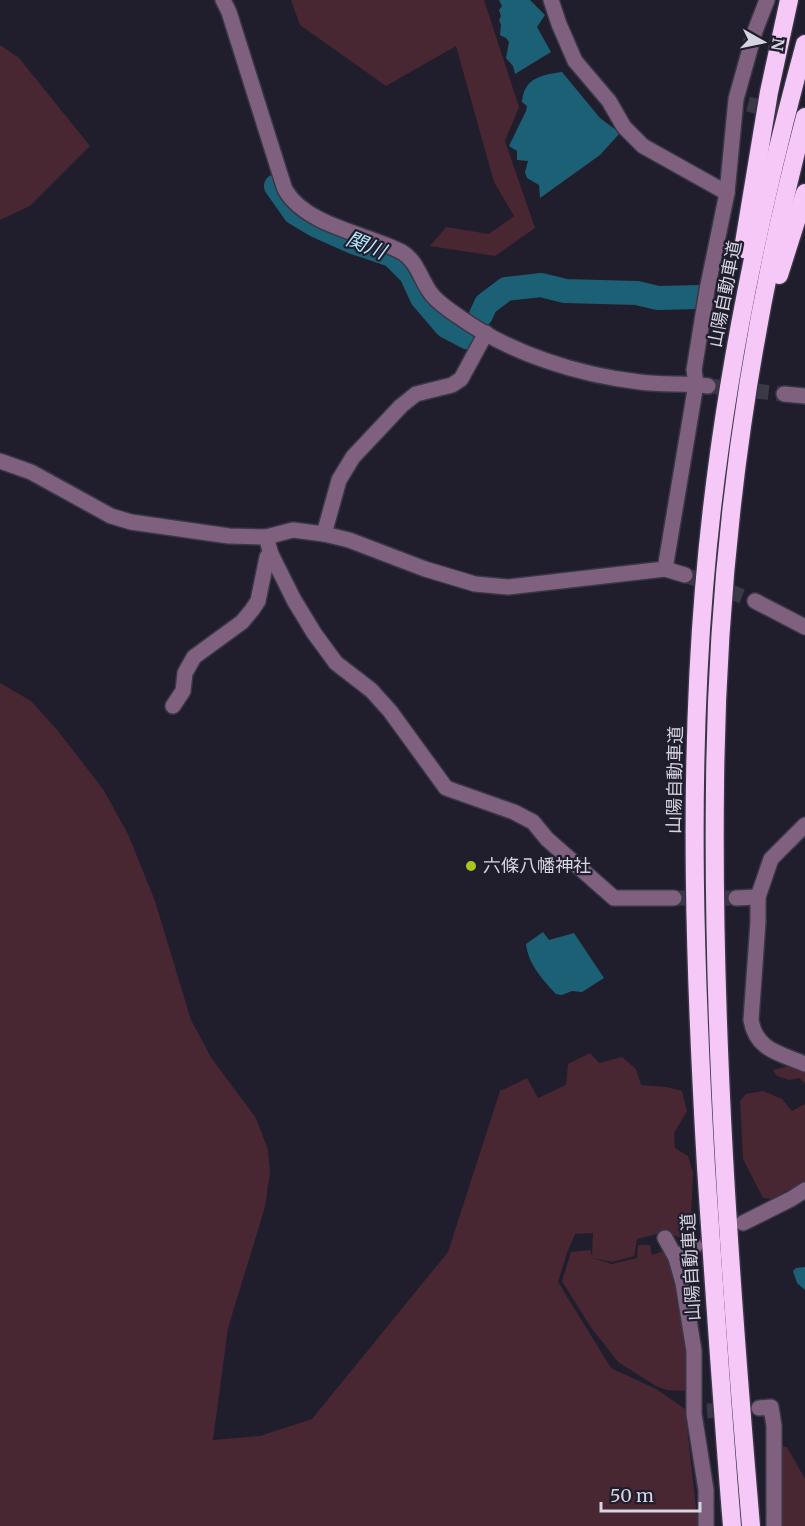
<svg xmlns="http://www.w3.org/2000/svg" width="805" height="1526" font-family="Merriweather,'Noto Sans JP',serif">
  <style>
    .green { fill: #482732 }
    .water { fill: #1c6075 }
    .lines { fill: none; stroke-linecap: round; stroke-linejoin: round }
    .river { stroke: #1c6075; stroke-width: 24 }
    .minor-tunnel { stroke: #3b3848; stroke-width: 15; stroke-dasharray: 15 8; stroke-linecap: butt }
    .minor-casing { stroke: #393746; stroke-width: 18 }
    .highway-casing { stroke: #393746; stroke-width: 21 }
    .minor { stroke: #7f617f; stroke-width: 15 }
    .highway { stroke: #f6c8f7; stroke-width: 18 }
    .poi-dot { fill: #a9c71b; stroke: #201d2d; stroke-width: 2 }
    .labels { text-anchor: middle; stroke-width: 4.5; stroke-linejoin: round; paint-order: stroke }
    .street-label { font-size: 18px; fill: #d6d4e0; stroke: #201d2d }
    .poi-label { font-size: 18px; fill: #d6d4e0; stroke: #201d2d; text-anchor: start }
    .water-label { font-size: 20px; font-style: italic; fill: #b2e8fd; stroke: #201d2d }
  </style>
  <rect width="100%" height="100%" fill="#201d2d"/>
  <!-- green -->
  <g class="green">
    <path d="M 291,0 L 484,0 L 519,107 L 505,141 L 535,228 L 495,256 L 430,246 L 446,227 L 489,234 L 514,216 L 494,182 L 456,46 L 386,86 L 300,25 Z"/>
    <path d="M 0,45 L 19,58 L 90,146 L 30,206 L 0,220 Z"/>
    <path d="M 0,683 L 31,701 L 58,731 L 103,789 L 128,834 L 155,901 L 191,1020 L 212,1059 L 256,1118 L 268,1150 L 270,1172 L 265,1207 L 228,1328 L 213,1440 L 260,1436 L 312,1419 L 448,1252 L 500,1091 L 527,1078 L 538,1098 L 566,1085 L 568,1064 L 590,1053 L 599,1063 L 622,1057 L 636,1069 L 641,1085 L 667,1087 L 682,1091 L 687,1111 L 674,1133 L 675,1148 L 688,1156 L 693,1173 L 690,1241 L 665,1232 L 637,1239 L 634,1256 L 612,1262 L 592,1258 L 612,1264 L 637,1258 L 638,1245 L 650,1245 L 652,1255 L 669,1249 L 691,1353 L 688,1391 L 667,1390 L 656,1386 L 618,1362 L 590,1326 L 562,1281 L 571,1252 L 590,1250 L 592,1256 L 593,1233 L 575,1234 L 567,1253 L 558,1282 L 611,1368 L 656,1389 L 685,1409 L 698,1526 L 0,1526 Z"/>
    <path d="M 793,1065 L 805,1072 L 805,1084 L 800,1078 L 789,1080 L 777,1076 L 773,1070 Z"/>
    <path d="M 763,1091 L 782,1099 L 792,1111 L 805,1104 L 805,1181 L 772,1199 L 763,1198 L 743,1159 L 740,1101 L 746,1094 Z"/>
    <path d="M 779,1446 L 787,1447 L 805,1479 L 805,1526 L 776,1526 Z"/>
  </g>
  <!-- water -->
  <g class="water">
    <path d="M 499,0 L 530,0 L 545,15 L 537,27 L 551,52 L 515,74 L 513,66 L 506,58 L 509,42 L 506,38 L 500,35 L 501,25 L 499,20 L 501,16 L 499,10 L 502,6 Z"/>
    <path d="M 562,72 L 600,118 L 620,133 L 600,155 L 540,198 L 539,185 L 527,178 L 525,172 L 528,161 L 517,160 L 517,151 L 509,146 L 526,111 L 527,106 L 522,102 C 524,78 541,75 562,72 Z"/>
    <path d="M 543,932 L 549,940 L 574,933 L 604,978 L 582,992 L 572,991 L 562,995 L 556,994 C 543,980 528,964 526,944 Z"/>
    <path d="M 805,1267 L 805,1290 L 797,1283 L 793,1271 L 796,1268 Z"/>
  </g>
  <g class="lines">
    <!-- river -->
    <g class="river">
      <path d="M 276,186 L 295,213 L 315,225 L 353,242 L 392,255 L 411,274 L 422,298 L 446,326 L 467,337 L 472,333"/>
      <path d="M 481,315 L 486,304 L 506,289 L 541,285 L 565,291 L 637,293 L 658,298 L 699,297"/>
    </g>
    <!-- minor-tunnel -->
    <g class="minor-tunnel">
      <path d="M 748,104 L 796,116"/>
      <path d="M 708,386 L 784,394"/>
      <path d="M 685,575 L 755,601"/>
      <path d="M 674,898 L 736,898"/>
      <path d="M 707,1411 L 734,1409"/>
    </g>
    <defs>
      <g id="minor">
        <path d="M 223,0 L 229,12 L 280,174 C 282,179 283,186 286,191 C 307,226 368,234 402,252 C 417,261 420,278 430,292 C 436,301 449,310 458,316 C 509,353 578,375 640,382 C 663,385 686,383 708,386"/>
        <path d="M 551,0 L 559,24 L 575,61 L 609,101 L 624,127 L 643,146 L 727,193"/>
        <path d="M 784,394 L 805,396"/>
        <path d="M 0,461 L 31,472 L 111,516 L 131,522 L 229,536 L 266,537 L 293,530 L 324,534 L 349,540 L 425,569 L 475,584 L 508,587 L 665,569 L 685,575"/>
        <path d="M 324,534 L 339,480 L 353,457 L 401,406 L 416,394 L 452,385 L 461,379 L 486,333"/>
        <path d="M 266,537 L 271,554 L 294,600 L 314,633 L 336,663 L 371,690 L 390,711 L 446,788 L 514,812 L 533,822 L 547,839 L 614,898 L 674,898"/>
        <path d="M 665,569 L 696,384 L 694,370 L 707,290 L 727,193 L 736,99 L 755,31 L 767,0"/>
        <path d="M 755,601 L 805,627"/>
        <path d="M 173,706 L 183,691 L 185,673 L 194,657 L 242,622 L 252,610 L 258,601 L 267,557 L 271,554"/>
        <path d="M 805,825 L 771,859 L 758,897 L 758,922 L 751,1020 C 756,1050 779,1053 805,1064"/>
        <path d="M 736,898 L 758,897"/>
        <path d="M 743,1223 L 791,1199 L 805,1190"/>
        <path d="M 665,1238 L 676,1258 L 683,1283 L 694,1351 L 694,1414 L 706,1490 L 706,1526"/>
        <path d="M 676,1258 L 695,1246"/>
        <path d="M 759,1408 L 771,1407 L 774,1426 L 774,1526"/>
      </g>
      <g id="highway">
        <path d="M 743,249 L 769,92 L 789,0"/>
        <path d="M 779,275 L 805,193"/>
        <path d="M 732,1526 C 722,1406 714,1287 706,1167 C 695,975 688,781 704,589 C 719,404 756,223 805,44"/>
        <path d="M 751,1526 C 730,1280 712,1033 715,786 C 717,561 747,335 805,117"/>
      </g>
    </defs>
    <!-- minor casing -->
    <use href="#minor" class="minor-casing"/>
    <!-- highway casing -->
    <use href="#highway" class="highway-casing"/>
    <!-- minor -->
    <use href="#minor" class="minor"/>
    <!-- highway -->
    <use href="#highway" class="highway"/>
  </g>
  <!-- markers -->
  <circle class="poi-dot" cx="471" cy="866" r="6"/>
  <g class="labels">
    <!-- street labels -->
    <g class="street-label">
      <text transform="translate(725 294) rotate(-79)" y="6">山陽自動車道</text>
      <text transform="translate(675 780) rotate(-89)" y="6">山陽自動車道</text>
      <text transform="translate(691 1267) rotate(-93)" y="6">山陽自動車道</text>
    </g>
    <!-- poi labels -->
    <g class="poi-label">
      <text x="483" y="872">六條八幡神社</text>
    </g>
    <!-- water labels -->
    <g class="water-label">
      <text transform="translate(366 245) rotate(22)" y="7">関川</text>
    </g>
  </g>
  <!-- north arrow -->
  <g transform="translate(763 42) rotate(99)" stroke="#201d2d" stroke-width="4.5" paint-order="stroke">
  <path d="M0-4.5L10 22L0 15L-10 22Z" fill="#d6d4e0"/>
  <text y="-9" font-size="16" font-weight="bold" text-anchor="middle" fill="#d6d4e0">N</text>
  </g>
  <!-- scale -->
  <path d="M601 1502v9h99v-9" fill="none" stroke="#d6d4e0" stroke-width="3"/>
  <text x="610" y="1502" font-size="18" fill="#d6d4e0" stroke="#201d2d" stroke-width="4.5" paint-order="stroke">50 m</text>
</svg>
